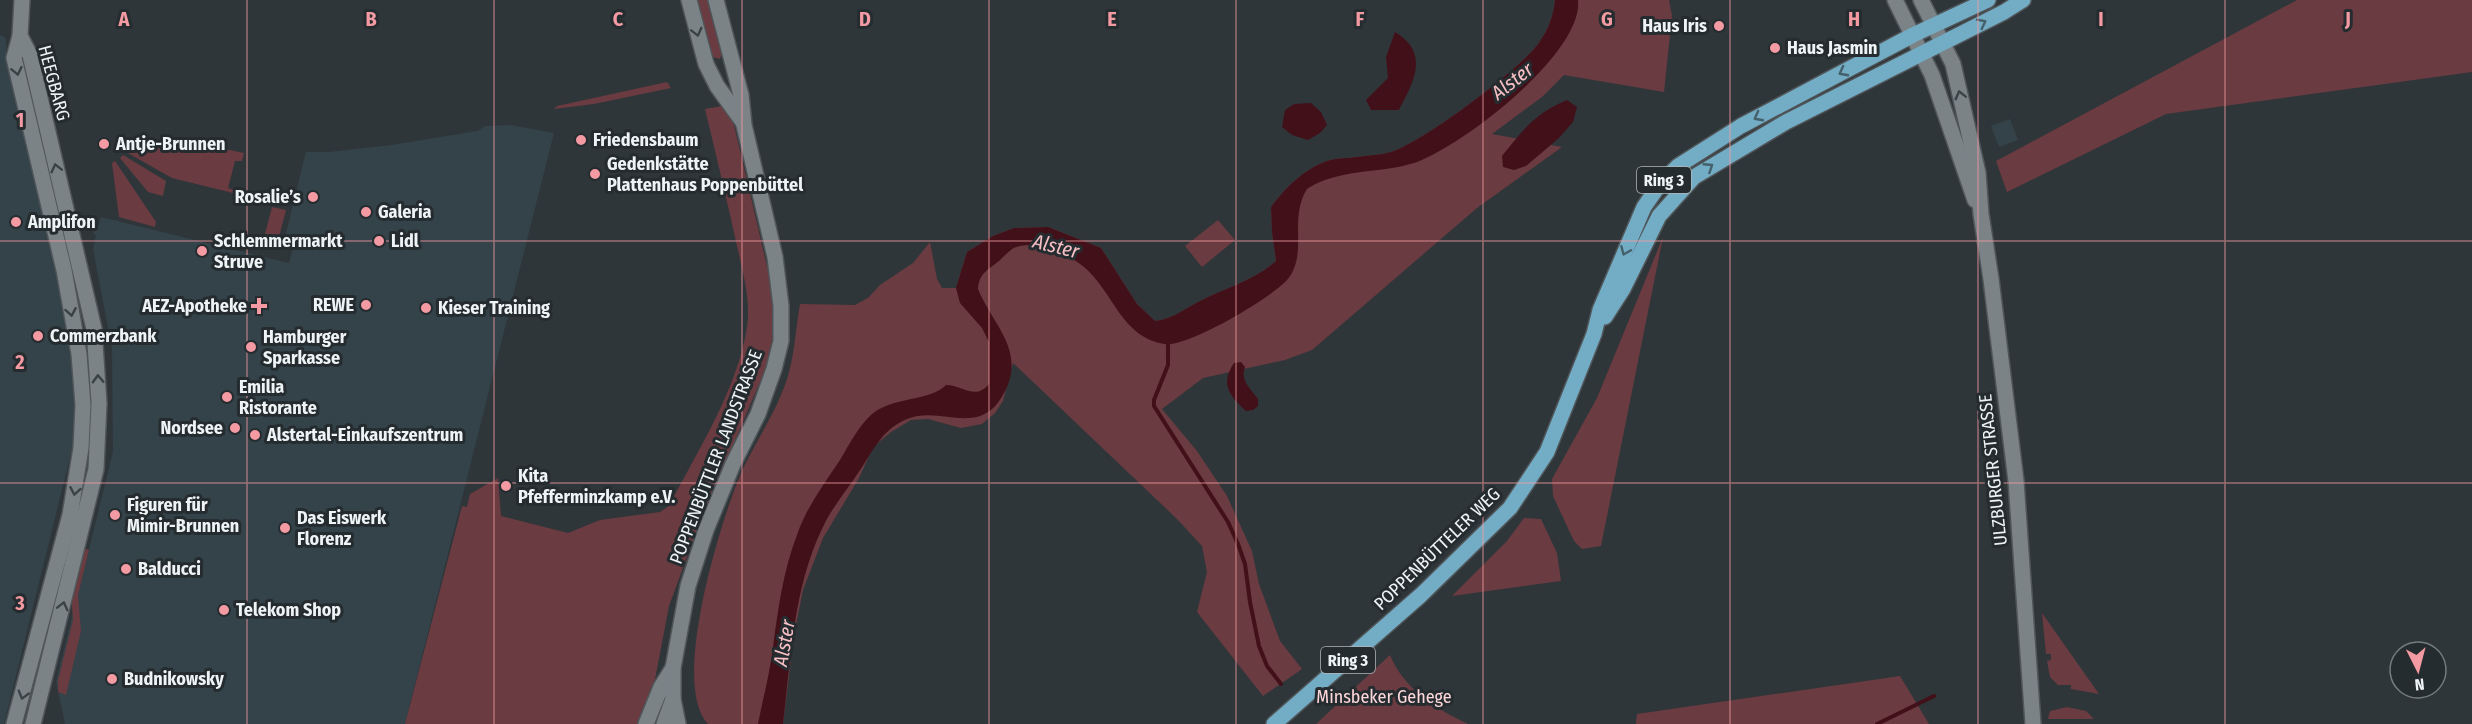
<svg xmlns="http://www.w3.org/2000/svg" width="2472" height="724" font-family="'Fira Sans Condensed',sans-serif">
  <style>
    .built { fill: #344249 }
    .green { fill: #6a3b40 }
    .water { fill: #411019 }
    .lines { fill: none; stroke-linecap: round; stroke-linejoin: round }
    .stream { stroke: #411019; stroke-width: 4 }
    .secondary-casing { stroke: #4f5558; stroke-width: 18 }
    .primary-casing { stroke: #4f5558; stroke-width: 18 }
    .secondary { stroke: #7b8387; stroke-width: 15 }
    .primary { stroke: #73adc5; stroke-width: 15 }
    .oneway { stroke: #44606b }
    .oneway2 { stroke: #3a4245 }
    .grid { fill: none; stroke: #f49aa3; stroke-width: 1.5; stroke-opacity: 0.55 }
    .poi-dot { fill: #f49aa3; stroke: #252c2f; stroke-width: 2 }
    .labels { text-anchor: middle; stroke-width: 6; stroke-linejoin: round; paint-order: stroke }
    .shield { fill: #252c2f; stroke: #b2b7ba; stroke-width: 1.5 }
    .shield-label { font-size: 16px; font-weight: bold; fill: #eef3f5 }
    .poi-label { font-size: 18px; font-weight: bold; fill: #eef3f5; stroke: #252c2f; text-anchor: start }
    .street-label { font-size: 18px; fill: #eef3f5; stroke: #252c2f }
    .park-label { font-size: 18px; fill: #fed8db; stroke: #252c2f }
    .water-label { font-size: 20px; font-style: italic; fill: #f8c0c5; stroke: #252c2f }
    .grid-label { font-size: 20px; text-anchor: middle; font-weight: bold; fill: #f49aa3; stroke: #252c2f; stroke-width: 6; stroke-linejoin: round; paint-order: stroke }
  </style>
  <rect width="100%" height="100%" fill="#2f363a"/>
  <!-- built -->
  <g class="built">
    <path d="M 0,35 L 6,38 L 6,51 L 16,100 L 45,213 L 76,360 L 75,437 L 4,724 L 0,724 Z"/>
    <path d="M 2010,119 L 2018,140 L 1999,147 L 1991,126 Z"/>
    <path d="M 511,125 L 554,133 L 405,724 L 65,724 L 56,682 L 113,452 L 112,348 L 93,249 L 96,235 L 93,234 L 95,227 L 98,227 L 101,217 L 289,263 L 293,248 L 283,245 L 306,152 L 329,152 L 392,145 L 477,131 L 486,126 Z"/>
  </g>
  <!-- green -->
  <g class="green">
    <path d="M 695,0 L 709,0 L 722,53 L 720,59 L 712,57 L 709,53 Z"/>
    <path d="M 1555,0 L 1669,0 L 1672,16 L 1664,92 L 1564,75 L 1542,97 L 1492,134 L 1562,147 L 1477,208 L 1312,350 L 1285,360 L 1203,378 L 1162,409 L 1197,451 L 1227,496 L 1252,551 L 1259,584 L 1280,641 L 1302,669 L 1263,696 L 1197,612 L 1207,572 L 1202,546 L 1176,518 L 1013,363 L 1003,401 L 995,413 L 982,424 L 961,428 L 928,419 L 911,420 L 891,432 L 873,447 L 859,478 L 823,538 L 803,590 L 794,635 L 783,724 L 708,724 C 670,685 720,524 739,478 C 754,442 779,410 789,372 C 795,350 796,326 800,304 L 855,305 L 868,298 L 880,285 L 913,263 L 930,242 L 937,279 L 942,288 L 956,288 L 967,252 L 993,236 L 1014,228 L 1048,227 L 1101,248 L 1137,304 L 1155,321 C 1172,319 1183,310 1198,302 C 1224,288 1254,281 1276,261 L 1272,232 L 1271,207 C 1285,188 1304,169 1327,161 C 1336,158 1348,158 1358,157 C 1370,155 1383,155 1394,151 C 1429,137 1509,77 1534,49 C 1546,35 1553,19 1555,0 Z"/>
    <path d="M 2297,0 L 2472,0 L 2472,72 L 2166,114 L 2007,192 L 1996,161 Z"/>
    <path d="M 667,82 L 671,88 L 594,104 L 554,109 L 557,106 Z"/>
    <path d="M 722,106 L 728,109 L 734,125 L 773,292 L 775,325 L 766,368 L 699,524 L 669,606 L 653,690 L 641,724 L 405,724 L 462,506 L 467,507 L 470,494 L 498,478 L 501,516 L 568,533 L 600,520 L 660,512 L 669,506 C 697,452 738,388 747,327 C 751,302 743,272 737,246 C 727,200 716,155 705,109 Z"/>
    <path d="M 128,148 L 225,149 L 244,153 L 242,161 L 235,161 L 228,188 L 234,190 L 233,193 L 172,178 L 126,152 Z"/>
    <path d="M 123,155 L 166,181 L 163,196 L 148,192 L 120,158 Z"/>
    <path d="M 115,161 L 156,222 L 155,227 L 119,217 L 112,163 Z"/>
    <path d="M 272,207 L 286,210 L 279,237 L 265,234 Z"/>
    <path d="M 1218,220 L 1235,240 L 1202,267 L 1185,246 Z"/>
    <path d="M 1663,237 L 1601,546 L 1582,549 L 1574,541 L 1553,496 L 1552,479 L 1597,398 Z"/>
    <path d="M 1524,518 L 1541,519 L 1557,553 L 1561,581 L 1452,596 L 1507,541 Z"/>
    <path d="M 84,548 L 89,550 L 78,595 L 81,631 L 66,695 L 58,692 L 58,680 L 73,620 L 71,595 Z"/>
    <path d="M 2042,613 L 2099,694 L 2071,689 L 2071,685 L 2058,685 L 2050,677 L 2047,661 L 2051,660 L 2051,654 L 2046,654 Z"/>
    <path d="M 1390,655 C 1403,688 1436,709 1468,724 L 1316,724 Z"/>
    <path d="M 1900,676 L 1929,724 L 1636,724 L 1637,714 Z"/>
    <path d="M 2067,707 L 2086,711 L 2094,719 L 2048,719 L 2050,711 Z"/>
  </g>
  <!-- water -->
  <g class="water">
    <path d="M 1555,0 L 1578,0 C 1584,53 1460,148 1414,163 C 1379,174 1339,168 1307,189 C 1288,219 1309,254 1287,280 C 1271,298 1187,348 1164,344 C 1121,337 1113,291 1084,267 C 1069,254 1032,238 1012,249 C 1007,253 1003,257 999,261 C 988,270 979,273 978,289 C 992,324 1027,351 1004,393 C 980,439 942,405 907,419 C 880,430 872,454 856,476 C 844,494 831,509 822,529 C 793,589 791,659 783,724 L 758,724 C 763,698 770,673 773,647 C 778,610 783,571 797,535 C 806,508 824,484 840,460 C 849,445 858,427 871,415 C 892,396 929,402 946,385 C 963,385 975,401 989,384 L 989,342 L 982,328 L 960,303 L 956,288 L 967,252 L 993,236 L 1014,228 L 1048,227 L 1101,248 L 1137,304 L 1155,321 C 1172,319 1183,310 1198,302 C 1224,288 1254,281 1276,261 L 1272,232 L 1271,207 C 1285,188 1304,169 1327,161 C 1336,158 1348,158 1358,157 C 1370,155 1383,155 1394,151 C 1429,137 1509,77 1534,49 C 1546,35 1553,19 1555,0 Z"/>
    <path d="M 1395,32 C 1430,53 1414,82 1399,110 L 1371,110 L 1366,100 L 1388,78 L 1386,57 Z"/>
    <path d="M 1567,100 L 1577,107 L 1573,122 L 1559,138 L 1526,166 L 1514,170 L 1503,167 L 1502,156 C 1524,129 1534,114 1567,100 Z"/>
    <path d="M 1311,103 L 1321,112 L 1327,125 L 1320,133 L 1308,140 L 1292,135 L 1282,127 L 1285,110 L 1294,104 Z"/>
    <path d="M 1241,362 L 1245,367 C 1240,380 1250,388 1258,399 L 1258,406 L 1253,410 L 1246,411 C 1229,395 1220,384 1234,363 Z"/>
  </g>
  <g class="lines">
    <!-- stream -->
    <g class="stream">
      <path d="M 1168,342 L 1168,365 L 1154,400 L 1154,406 L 1228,522 L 1238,544 L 1245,564 L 1250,602 L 1259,646 L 1267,666 L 1281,684"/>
      <path d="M 1877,724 L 1934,696"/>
    </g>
    <defs>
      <g id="secondary">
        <path d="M 689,0 L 706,64 L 717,86 L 743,122"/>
        <path d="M 1895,0 L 1932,75 L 1975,200"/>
        <path d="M 1921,0 L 1953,64 L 1978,173 L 1981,214 L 1991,279 L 2016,481 L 2033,724"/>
        <path d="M 20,36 L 30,55 L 94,329 L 99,403 L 96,469 L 33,724"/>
        <path d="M 14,724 L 70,515 L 81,448 L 83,405 L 79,354 L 64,270 L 14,58 L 20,36 L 22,0"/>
        <path d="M 646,724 L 661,687 L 673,668"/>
        <path d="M 664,724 L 673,699"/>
        <path d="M 678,724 L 673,699 L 673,668 L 688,586 L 706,530 L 733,464 L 758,414 L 774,369 L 781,341 L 781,306 L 775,257 L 744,125 L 741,95 L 716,0"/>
      </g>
      <g id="primary">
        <path d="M 1605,317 L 1623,289 L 1659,216 L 1694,177 L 1786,122 L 2004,12 L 2023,0"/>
        <path d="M 1274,724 L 1421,595 L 1510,508 L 1547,452 L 1594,334 L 1600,310 L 1644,207 L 1660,184 L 1678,166 L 1741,126 L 1913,35 L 1988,0"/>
      </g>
    </defs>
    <!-- secondary casing -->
    <use href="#secondary" class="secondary-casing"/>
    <!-- primary casing -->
    <use href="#primary" class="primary-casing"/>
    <!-- secondary -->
    <use href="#secondary" class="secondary"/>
    <!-- primary -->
    <use href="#primary" class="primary"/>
  </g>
  <!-- one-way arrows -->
  <defs><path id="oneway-chevron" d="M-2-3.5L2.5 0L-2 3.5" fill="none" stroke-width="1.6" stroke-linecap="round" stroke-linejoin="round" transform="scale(1.5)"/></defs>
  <g class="oneway">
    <use href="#oneway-chevron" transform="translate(1982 23) rotate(-27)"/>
    <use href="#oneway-chevron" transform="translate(1843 72) rotate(152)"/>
    <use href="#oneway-chevron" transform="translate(1758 117) rotate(152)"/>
    <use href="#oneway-chevron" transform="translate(1709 167) rotate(-33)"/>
    <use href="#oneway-chevron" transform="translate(1625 251) rotate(113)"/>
  </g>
  <g class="oneway2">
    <use href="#oneway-chevron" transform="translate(697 32) rotate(76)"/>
    <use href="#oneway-chevron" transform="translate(17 71) rotate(78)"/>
    <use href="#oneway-chevron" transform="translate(1960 95) rotate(-104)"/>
    <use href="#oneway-chevron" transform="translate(56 168) rotate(-104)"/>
    <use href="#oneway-chevron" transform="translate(71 312) rotate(80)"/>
    <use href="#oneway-chevron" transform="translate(98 379) rotate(-92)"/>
    <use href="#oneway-chevron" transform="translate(75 491) rotate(100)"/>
    <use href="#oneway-chevron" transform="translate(63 606) rotate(-76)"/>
    <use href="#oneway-chevron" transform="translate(23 695) rotate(106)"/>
  </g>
  <!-- grid -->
  <path class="grid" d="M 247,0 L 247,724M 494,0 L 494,724M 742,0 L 742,724M 989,0 L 989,724M 1236,0 L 1236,724M 1483,0 L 1483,724M 1730,0 L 1730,724M 1978,0 L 1978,724M 2225,0 L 2225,724M 0,241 L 2472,241M 0,483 L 2472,483"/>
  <!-- markers -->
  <g class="poi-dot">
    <circle cx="1719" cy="26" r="6"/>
    <circle cx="1775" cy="48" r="6"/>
    <circle cx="581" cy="140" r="6"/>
    <circle cx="104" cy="144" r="6"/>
    <circle cx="595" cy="174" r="6"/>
    <circle cx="313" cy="197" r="6"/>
    <circle cx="366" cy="212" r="6"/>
    <circle cx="16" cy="222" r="6"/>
    <circle cx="379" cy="241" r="6"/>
    <circle cx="202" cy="251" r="6"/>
    <circle cx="366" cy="305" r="6"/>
    <path d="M256 297h6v6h6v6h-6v6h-6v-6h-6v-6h6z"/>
    <circle cx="426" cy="308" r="6"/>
    <circle cx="38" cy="336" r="6"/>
    <circle cx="251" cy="347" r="6"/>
    <circle cx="227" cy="397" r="6"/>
    <circle cx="235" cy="428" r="6"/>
    <circle cx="255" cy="435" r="6"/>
    <circle cx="506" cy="486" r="6"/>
    <circle cx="115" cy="515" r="6"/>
    <circle cx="285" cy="528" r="6"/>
    <circle cx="126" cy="569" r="6"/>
    <circle cx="224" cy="610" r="6"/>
    <circle cx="112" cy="679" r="6"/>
  </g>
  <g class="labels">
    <!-- shield labels -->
    <g class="shield">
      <rect x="1637" y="167" width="54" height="26" rx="4.5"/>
      <rect x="1321" y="647" width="54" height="26" rx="4.5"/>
    </g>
    <g class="shield-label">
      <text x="1664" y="186">Ring 3</text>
      <text x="1348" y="666">Ring 3</text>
    </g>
    <!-- poi labels -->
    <g class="poi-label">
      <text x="1707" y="32" text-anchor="end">Haus Iris</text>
      <text x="1787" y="54">Haus Jasmin</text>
      <text x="593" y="146">Friedensbaum</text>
      <text x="116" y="150">Antje-Brunnen</text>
      <text x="607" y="170">Gedenkstätte<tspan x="607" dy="21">Plattenhaus Poppenbüttel</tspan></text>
      <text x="301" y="203" text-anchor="end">Rosalie’s</text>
      <text x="378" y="218">Galeria</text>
      <text x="28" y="228">Amplifon</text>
      <text x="214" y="247">Schlemmermarkt<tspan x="214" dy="21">Struve</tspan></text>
      <text x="391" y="247">Lidl</text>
      <text x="354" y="311" text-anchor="end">REWE</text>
      <text x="247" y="312" text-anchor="end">AEZ-Apotheke</text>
      <text x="438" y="314">Kieser Training</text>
      <text x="50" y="342">Commerzbank</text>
      <text x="263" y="343">Hamburger<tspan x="263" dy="21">Sparkasse</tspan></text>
      <text x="239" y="393">Emilia<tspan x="239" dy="21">Ristorante</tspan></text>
      <text x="223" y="434" text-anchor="end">Nordsee</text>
      <text x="267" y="441">Alstertal-Einkaufszentrum</text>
      <text x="518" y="482">Kita<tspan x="518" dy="21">Pfefferminzkamp e.V.</tspan></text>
      <text x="127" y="511">Figuren für<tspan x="127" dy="21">Mimir-Brunnen</tspan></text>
      <text x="297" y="524">Das Eiswerk<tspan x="297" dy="21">Florenz</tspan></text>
      <text x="138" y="575">Balducci</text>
      <text x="236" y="616">Telekom Shop</text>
      <text x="124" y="685">Budnikowsky</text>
    </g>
    <!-- street labels -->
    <g class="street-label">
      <text transform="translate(54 83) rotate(75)" y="6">HEEGBARG</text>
      <text transform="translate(716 457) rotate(-69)" y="6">POPPENBÜTTLER LANDSTRASSE</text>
      <text transform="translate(1993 470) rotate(-96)" y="6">ULZBURGER STRASSE</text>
      <text transform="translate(1437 549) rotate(-44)" y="6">POPPENBÜTTELER WEG</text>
    </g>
    <!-- park labels -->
    <g class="park-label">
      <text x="1384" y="703">Minsbeker Gehege</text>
    </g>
    <!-- water labels -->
    <g class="water-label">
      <text transform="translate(1512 81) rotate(-38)" y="7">Alster</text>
      <text transform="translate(1056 246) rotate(14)" y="7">Alster</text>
      <text transform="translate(784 643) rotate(-80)" y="7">Alster</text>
    </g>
  </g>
  <g class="grid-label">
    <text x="124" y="26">A</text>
    <text x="371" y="26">B</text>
    <text x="618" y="26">C</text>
    <text x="865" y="26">D</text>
    <text x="1112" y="26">E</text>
    <text x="1360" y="26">F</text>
    <text x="1607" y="26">G</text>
    <text x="1854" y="26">H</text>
    <text x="2101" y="26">I</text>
    <text x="2348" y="26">J</text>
    <text x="20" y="127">1</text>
    <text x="20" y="369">2</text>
    <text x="20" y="610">3</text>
  </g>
  <!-- north arrow -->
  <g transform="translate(2418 670) rotate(174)"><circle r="28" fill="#252c2f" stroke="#757c7e" stroke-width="1.5"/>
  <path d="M0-4.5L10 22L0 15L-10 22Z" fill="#f49aa3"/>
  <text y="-9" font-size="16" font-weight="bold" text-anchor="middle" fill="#eef3f5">N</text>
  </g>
</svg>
